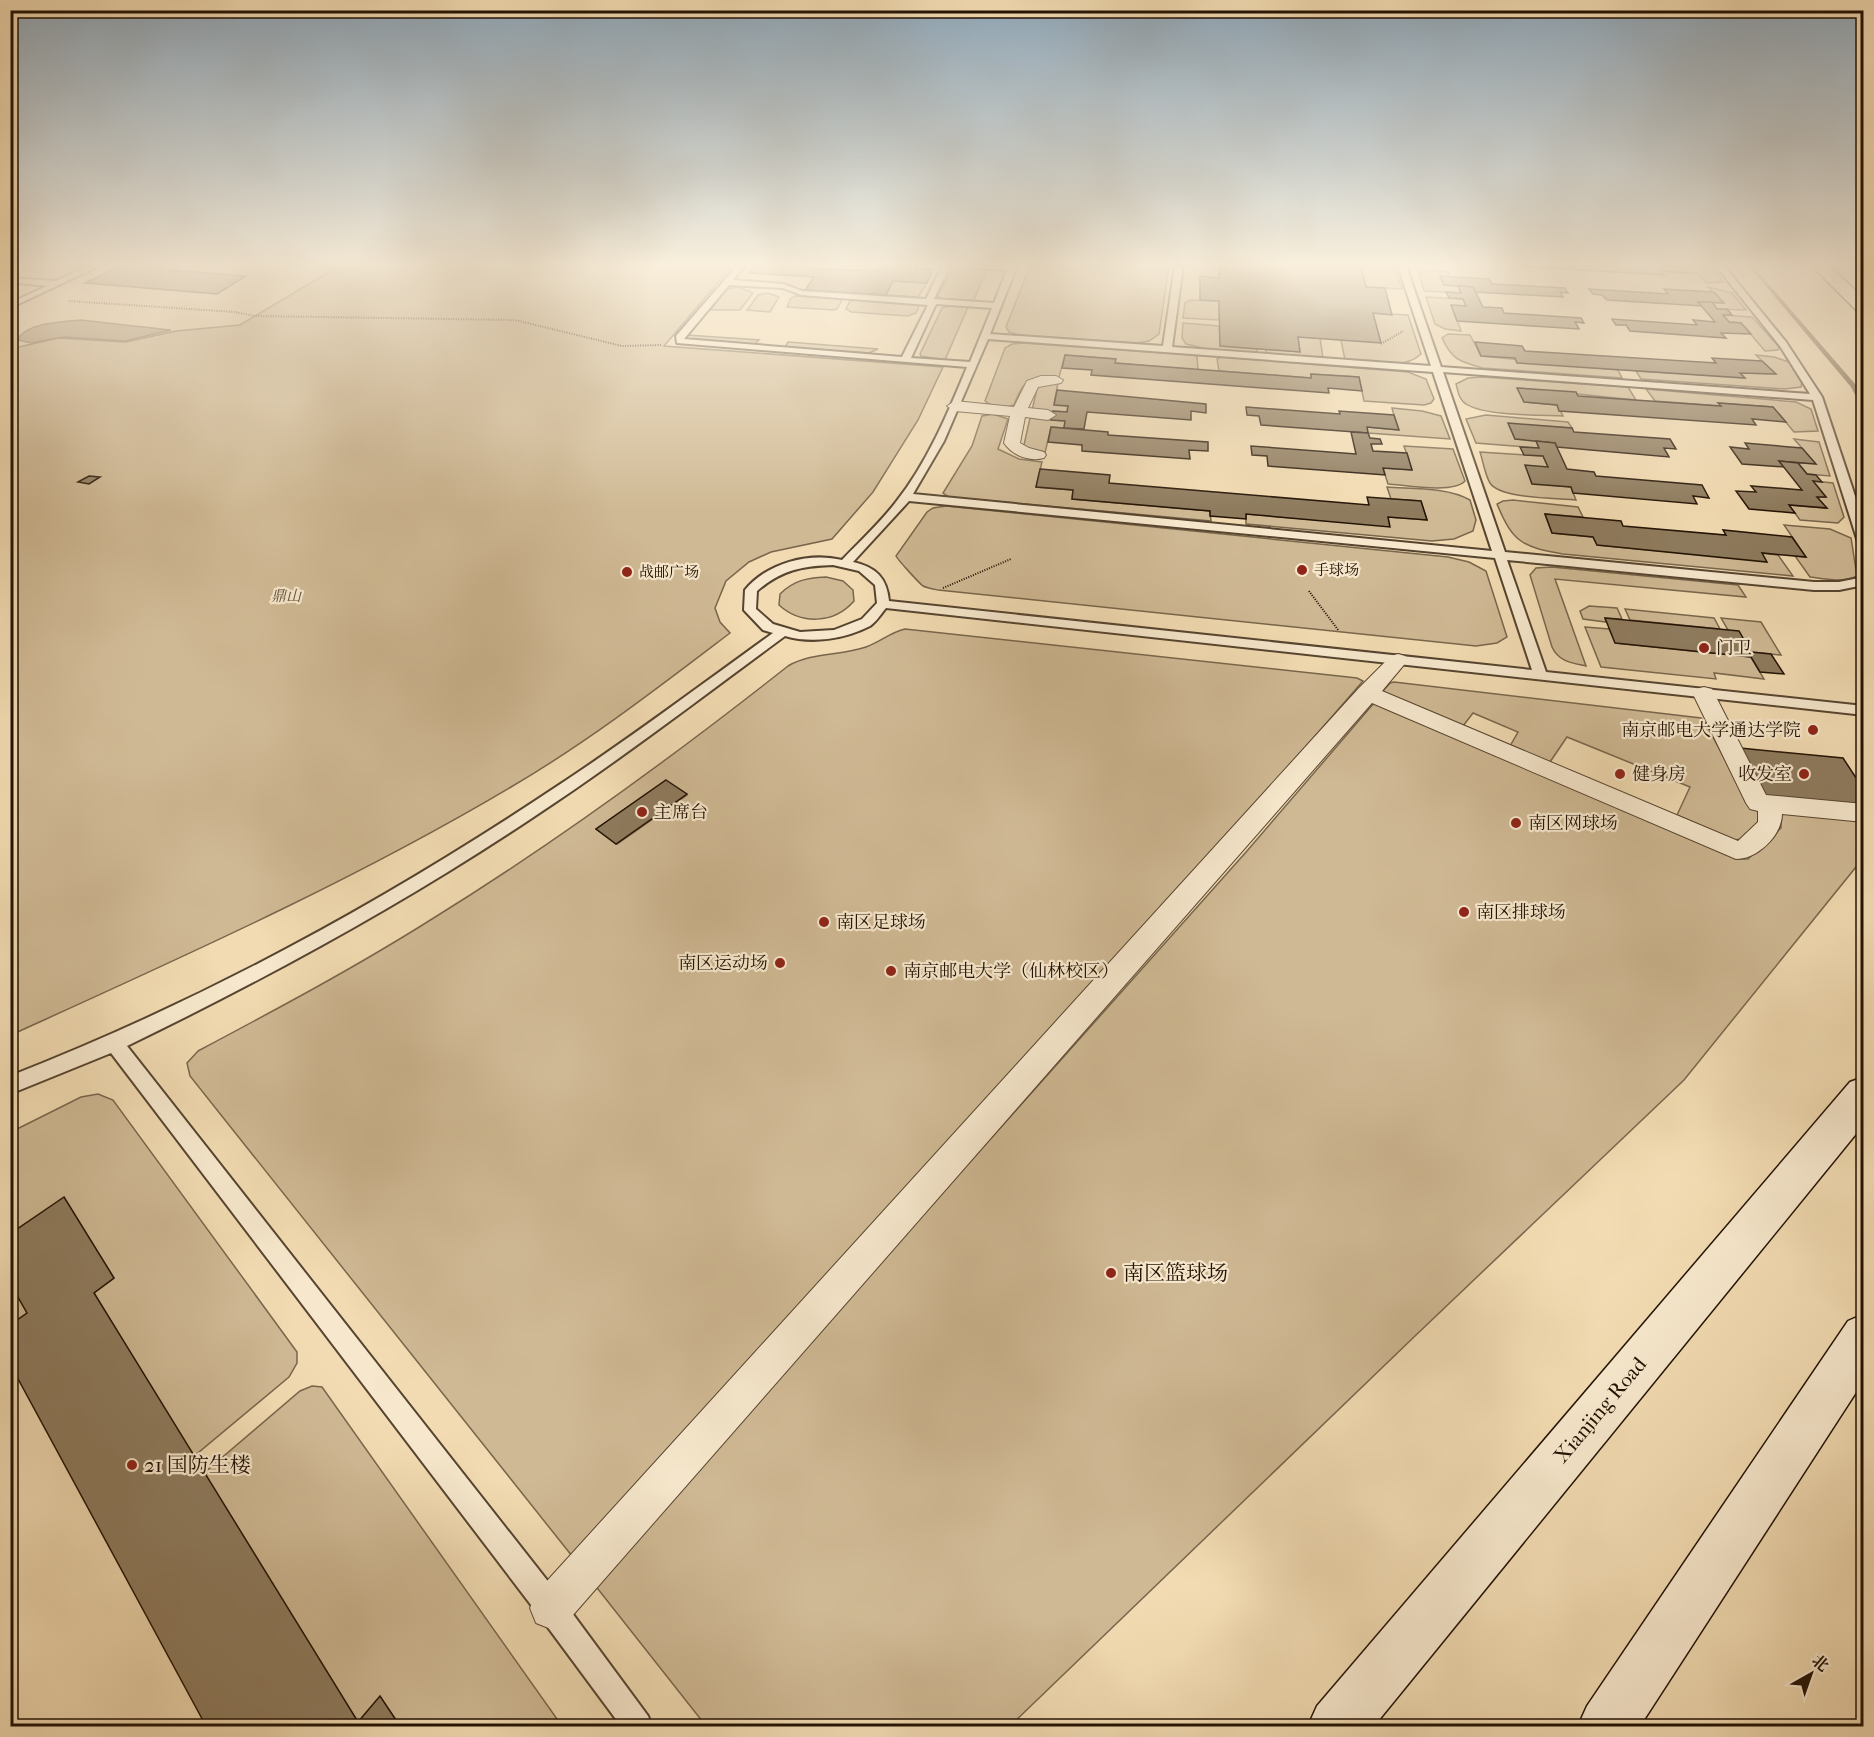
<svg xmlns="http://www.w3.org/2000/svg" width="1874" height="1737" font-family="'IM FELL French Canon','Noto Serif SC',serif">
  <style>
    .green { fill: #cfb994; stroke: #78664c; stroke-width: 1.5; fill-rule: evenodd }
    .water { fill: #ab9777; stroke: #746249; stroke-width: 1.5 }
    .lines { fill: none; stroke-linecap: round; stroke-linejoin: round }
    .stream { fill: #746249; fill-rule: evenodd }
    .building { fill: #8e7b5e; stroke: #221204; stroke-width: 1.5 }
    .service-casing { stroke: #564430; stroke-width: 4 }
    .pedestrian-casing { stroke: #564430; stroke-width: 2 }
    .secondary-casing { stroke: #221204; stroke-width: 3 }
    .path { stroke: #221204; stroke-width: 2; stroke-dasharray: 1 1.5; stroke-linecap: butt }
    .service { fill: #f7e8cd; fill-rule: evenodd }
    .pedestrian { fill: #f7e8cd; fill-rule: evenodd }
    .secondary { fill: #f7e8cd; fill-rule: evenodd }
    .poi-dot { fill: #8f2418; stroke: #f7e8cd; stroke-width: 2 }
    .labels { text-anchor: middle; stroke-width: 4.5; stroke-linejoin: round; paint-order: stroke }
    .far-poi-label { font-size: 15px; fill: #221204; stroke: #f7e8cd; text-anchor: start }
    .far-park-label { font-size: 15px; font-style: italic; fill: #5f4c36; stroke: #f7e8cd }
    .poi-label { font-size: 18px; fill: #221204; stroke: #f7e8cd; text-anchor: start }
    .near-poi-label { font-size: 21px; fill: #221204; stroke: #f7e8cd; text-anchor: start }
    .near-street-label { font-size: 21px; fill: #221204; stroke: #f7e8cd }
  </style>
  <rect width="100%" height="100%" fill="#f2dbb2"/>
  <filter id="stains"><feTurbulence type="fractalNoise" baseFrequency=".00333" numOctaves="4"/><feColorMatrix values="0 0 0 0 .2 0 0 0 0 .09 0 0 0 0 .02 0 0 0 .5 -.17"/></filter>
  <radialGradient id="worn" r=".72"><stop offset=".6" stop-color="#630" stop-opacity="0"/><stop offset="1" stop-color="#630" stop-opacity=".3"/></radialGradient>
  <!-- green -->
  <g class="green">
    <path d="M 339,266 L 732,266 L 664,346 L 943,367 L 918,420 L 873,492 L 832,539 L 771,552 L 749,562 L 726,581 L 715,608 L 720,622 L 730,633 C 659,687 588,742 511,787 C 351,882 180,958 11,1035 L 10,349 L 58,338 L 126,342 L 176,331 L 240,325 Z"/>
    <path d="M 1030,266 L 1169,266 L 1159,334 L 1149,341 L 1137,343 L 1020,335 L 1009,332 L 1006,327 Z"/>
    <path d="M 1361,266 L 1394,266 L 1402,289 L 1366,287 Z"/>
    <path d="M 1681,266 L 1712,266 L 1723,282 L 1706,283 L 1697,273 L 1688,273 Z"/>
    <path d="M 954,268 L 987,269 L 973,302 L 942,299 L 937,296 Z"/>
    <path d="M 1428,270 L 1448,272 L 1450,277 L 1440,277 L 1444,285 L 1458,286 L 1461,293 L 1424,291 L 1419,273 Z"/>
    <path d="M 893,281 L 927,283 L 918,297 L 886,295 Z"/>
    <path d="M 739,287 L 753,293 L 740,310 L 710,310 L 727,289 Z"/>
    <path d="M 1708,287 L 1732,293 L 1746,310 L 1717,309 L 1712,302 L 1723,303 Z"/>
    <path d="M 768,293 L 779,297 L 770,312 L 747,310 L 758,295 Z"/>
    <path d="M 796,296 L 834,297 L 842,300 L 837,309 L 834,310 L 787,307 L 791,298 Z"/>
    <path d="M 1426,297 L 1463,299 L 1466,306 L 1452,305 L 1461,331 L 1445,329 L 1435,324 Z"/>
    <path d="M 858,300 L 917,304 L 919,306 L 916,313 L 908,316 L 851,312 L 846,309 L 850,301 Z"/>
    <path d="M 1190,300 L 1219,301 L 1219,320 L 1183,318 L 1185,303 Z"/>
    <path d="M 950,306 L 968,307 L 945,360 L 921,356 L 920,354 L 942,308 Z"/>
    <path d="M 1373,313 L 1408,315 L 1421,354 C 1404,371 1367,362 1345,360 L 1341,340 Z"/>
    <path d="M 1723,315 L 1752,317 L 1779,347 L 1778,350 L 1765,351 L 1741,323 L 1729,322 Z"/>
    <path d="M 1183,323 L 1219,326 L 1220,346 L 1257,349 L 1257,353 L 1211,350 L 1186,344 L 1182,338 Z"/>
    <path d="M 1448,334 L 1470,335 L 1481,356 L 1618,370 L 1622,378 L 1483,368 C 1460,362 1452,360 1442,338 Z"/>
    <path d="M 687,335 L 759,340 L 754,345 L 691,340 L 686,338 Z"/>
    <path d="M 1298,337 L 1320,338 L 1323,358 L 1266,354 L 1266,349 L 1300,352 Z"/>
    <path d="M 788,342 L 878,349 L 869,353 L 785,347 Z"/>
    <path d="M 1023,343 L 1193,355 L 1197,356 L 1198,370 L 1115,363 L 1115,359 L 1065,355 L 1059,377 C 1030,377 1025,377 1014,405 C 1004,408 993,408 985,401 L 1005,348 L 1012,344 Z"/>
    <path d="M 1756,355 L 1774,357 L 1792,363 L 1802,383 L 1801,387 L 1785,389 L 1641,379 L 1636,371 L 1744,377 L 1740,373 L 1775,374 Z"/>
    <path d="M 1221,357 L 1408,372 L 1426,379 L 1434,399 L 1431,403 L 1424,405 L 1364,401 L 1359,377 L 1311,374 L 1311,378 L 1219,371 L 1217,359 Z"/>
    <path d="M 1482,377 L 1628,387 L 1636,400 L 1518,388 L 1524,402 L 1557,405 L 1563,416 C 1539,415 1484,416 1466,404 C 1459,400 1458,391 1456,384 L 1468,378 Z"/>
    <path d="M 1058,383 L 1054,404 L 1068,406 L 1067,412 L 1032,410 L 1037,389 L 1041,385 Z"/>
    <path d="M 1646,389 L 1796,402 L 1811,409 L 1818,431 L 1794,432 L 1773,407 L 1719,403 L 1721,406 L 1655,401 Z"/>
    <path d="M 1392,408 L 1422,411 L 1441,416 L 1450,439 L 1368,433 L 1367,427 L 1398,430 Z"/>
    <path d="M 993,414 L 1008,419 L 998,449 L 1019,459 L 1042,462 L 1036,487 L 1073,490 L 1072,499 L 1210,511 L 1211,521 L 949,497 L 943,493 L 972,446 L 982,416 Z"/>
    <path d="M 1486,415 L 1568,422 L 1572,428 L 1509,424 L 1515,439 L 1536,441 L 1539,448 L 1476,443 L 1466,419 Z"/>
    <path d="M 1030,418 L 1065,421 L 1064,428 L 1051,427 L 1045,453 L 1030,449 L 1024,445 Z"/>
    <path d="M 1794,439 L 1819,442 L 1830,476 L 1807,474 L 1798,463 L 1815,463 Z"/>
    <path d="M 1404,446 L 1453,449 L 1465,481 C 1453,494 1405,485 1388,484 L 1383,468 L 1412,470 Z"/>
    <path d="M 1480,452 L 1543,456 L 1548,467 L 1532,483 L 1571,487 L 1576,500 C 1558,498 1500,499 1490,483 C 1485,475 1483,461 1480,452 Z"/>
    <path d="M 1813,481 L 1833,483 L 1844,517 L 1838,523 L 1800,520 L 1789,505 L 1826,508 L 1817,497 L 1826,497 Z"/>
    <path d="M 1387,487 C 1413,489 1447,487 1470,500 L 1476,520 L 1473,531 L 1454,539 L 1432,541 L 1246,524 L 1246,514 L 1389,526 L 1388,517 L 1427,520 L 1421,501 L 1391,499 Z"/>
    <path d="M 1513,500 L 1578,507 L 1583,517 L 1545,514 L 1552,533 L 1593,537 L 1597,545 L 1766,561 L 1762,553 L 1778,555 L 1793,576 L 1563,554 C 1523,547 1513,543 1497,504 L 1503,501 Z"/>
    <path d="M 946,506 L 1448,557 L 1469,562 L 1486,571 L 1507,637 L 1497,643 L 1476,646 L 938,590 C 933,589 927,588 923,586 C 919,583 898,560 896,556 L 927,512 L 933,508 Z"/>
    <path d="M 1784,525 L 1830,529 L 1851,538 L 1857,576 C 1843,583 1825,579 1810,577 L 1795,556 L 1806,557 Z"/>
    <path d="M 1552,567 L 1738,585 L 1746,597 L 1555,579 L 1586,666 C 1572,663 1559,662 1552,647 L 1530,575 L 1536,568 Z"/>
    <path d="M 826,577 L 843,581 L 853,590 L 854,601 C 834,624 801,625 779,605 L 780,594 C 794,580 807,578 826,577 Z"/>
    <path d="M 1589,606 L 1617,608 L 1622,619 L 1605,618 L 1606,622 L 1583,619 L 1580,611 Z"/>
    <path d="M 1625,609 L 1714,618 L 1720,629 L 1630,620 Z"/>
    <path d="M 1721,618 L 1761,622 L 1781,655 L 1751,652 L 1728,630 Z"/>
    <path d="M 1585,627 L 1609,629 L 1616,643 L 1751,657 L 1764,679 L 1714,673 L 1716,679 L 1601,667 Z"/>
    <path d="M 905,629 L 1357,678 L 1363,681 L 1242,820 L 576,1561 L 190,1076 L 187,1063 L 198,1051 C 277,1009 356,967 432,919 C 555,843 674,756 788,666 C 812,652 840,656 866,647 C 880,642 891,632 905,629 ZM 666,781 L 687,795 L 617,844 L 596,829 Z"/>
    <path d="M 1394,682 L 1701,718 L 1705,722 L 1749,805 L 1758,807 L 1759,823 L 1742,839 L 1734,840 L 1677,815 L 1690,787 L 1567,737 L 1550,762 L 1510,746 L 1518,732 L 1473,713 L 1463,726 L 1384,693 L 1383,691 L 1390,683 Z"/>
    <path d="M 1374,703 L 1740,859 L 1748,859 L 1781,828 L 1781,810 L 1863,819 L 1863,855 L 1860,862 L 1684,1080 L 1415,1336 L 1010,1726 L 706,1726 L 594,1584 L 1247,851 Z"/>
    <path d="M 98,1094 L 113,1100 L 297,1352 L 297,1363 L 289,1377 L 193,1457 L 94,1293 L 114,1278 L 64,1198 L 11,1234 L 11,1132 L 81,1097 Z"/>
    <path d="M 10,1283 L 27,1313 L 11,1325 L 10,1325 Z"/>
    <path d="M 312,1386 L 322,1387 L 562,1726 L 400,1726 L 380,1697 L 358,1722 L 204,1473 L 300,1391 Z"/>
  </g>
  <!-- water -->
  <path class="water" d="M 81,320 L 170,330 L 171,330 L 125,341 L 63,337 L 31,343 L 18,340 C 24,323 66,321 81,320 Z"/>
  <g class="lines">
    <!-- stream -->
    <path class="stream" d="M 1749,266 L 1753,266 L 1856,385 L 1864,399 L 1864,408 L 1861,406 L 1851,387 Z"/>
  </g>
  <!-- building -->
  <g class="building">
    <path d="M 121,266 L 164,266 L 157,269 L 246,276 L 217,294 L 85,283 Z"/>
    <path d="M 755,266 L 878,271 L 881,266 L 917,266 L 916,269 L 933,269 L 927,283 L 893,281 L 886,295 L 805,290 L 814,277 L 749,273 Z"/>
    <path d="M 1219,266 L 1361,266 L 1366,287 L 1385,288 L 1392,315 L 1373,313 L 1381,343 L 1298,337 L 1300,352 L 1220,346 L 1219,301 L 1200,300 L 1200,276 L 1219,278 Z"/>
    <path d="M 1509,266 L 1681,266 L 1688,273 L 1661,271 L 1664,275 Z"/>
    <path d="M 1440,276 L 1489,279 L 1492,284 L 1565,288 L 1568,293 L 1560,292 L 1563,297 L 1475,292 L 1473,287 L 1444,285 Z"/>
    <path d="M 1458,286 L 1473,287 L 1483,307 L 1502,308 L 1504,313 L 1581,318 L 1584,323 L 1575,322 L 1579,329 L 1457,321 L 1451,305 L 1466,306 L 1463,299 L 1449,298 L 1446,292 L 1461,293 Z"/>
    <path d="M 1589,289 L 1668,294 L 1664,289 L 1714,292 L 1724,303 L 1698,302 L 1702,306 L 1607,300 L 1602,295 L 1593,294 Z"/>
    <path d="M 1698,302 L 1712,302 L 1717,309 L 1727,309 L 1732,315 L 1723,315 L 1729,322 L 1741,323 L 1751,334 L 1721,333 L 1726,338 L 1630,331 L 1626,325 L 1616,325 L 1612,319 L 1697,325 L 1693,320 L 1715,322 Z"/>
    <path d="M 1475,342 L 1522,346 L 1525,351 L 1716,363 L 1712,358 L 1762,361 L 1776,374 L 1740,373 L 1745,378 L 1517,363 L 1515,358 L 1481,356 Z"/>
    <path d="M 1065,355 L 1116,359 L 1115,363 L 1311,378 L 1311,374 L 1359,377 L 1362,391 L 1328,388 L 1329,393 L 1091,375 L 1092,370 L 1062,368 Z"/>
    <path d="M 1517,388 L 1576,392 L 1578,396 L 1721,406 L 1718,403 L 1773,407 L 1786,422 L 1752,419 L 1756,425 L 1559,411 L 1557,405 L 1524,402 Z"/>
    <path d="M 1057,390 L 1206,404 L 1206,413 L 1191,411 L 1191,420 L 1087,412 L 1084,429 L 1064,428 L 1065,421 L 1051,420 L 1053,411 L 1067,412 L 1068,406 L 1054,405 Z"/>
    <path d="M 1246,407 L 1340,414 L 1339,411 L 1394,415 L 1399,430 L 1367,427 L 1368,433 L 1261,425 L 1259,416 L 1247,415 Z"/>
    <path d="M 1508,423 L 1572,428 L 1574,432 L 1670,439 L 1676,449 L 1664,448 L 1669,457 L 1557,447 L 1555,443 L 1515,439 Z"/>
    <path d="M 1051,427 L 1108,432 L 1108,435 L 1208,442 L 1208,451 L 1189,450 L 1190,459 L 1082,451 L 1082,445 L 1048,442 Z"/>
    <path d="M 1351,432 L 1368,433 L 1370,438 L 1380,439 L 1382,444 L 1371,444 L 1373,451 L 1407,453 L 1412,470 L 1383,468 L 1385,475 L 1268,466 L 1267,456 L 1252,455 L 1251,446 L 1356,454 Z"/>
    <path d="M 1536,441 L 1555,443 L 1567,469 L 1594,472 L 1596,476 L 1702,485 L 1709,498 L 1693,496 L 1697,504 L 1573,493 L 1571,487 L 1532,484 L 1525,465 L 1548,467 L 1543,456 L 1524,455 L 1520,447 L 1539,448 Z"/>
    <path d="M 1745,443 L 1802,448 L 1816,464 L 1779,461 L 1784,467 L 1742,464 L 1730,447 L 1749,449 Z"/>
    <path d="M 1779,461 L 1798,463 L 1807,474 L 1816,475 L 1822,482 L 1813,481 L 1826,497 L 1817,497 L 1827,508 L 1789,505 L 1795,513 L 1749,509 L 1736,491 L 1756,492 L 1751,486 L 1802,490 Z"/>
    <path d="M 1040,469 L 1110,475 L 1109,483 L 1369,505 L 1367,497 L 1421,501 L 1427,520 L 1388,517 L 1390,527 L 1246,514 L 1246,519 L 1210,516 L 1210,511 L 1072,499 L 1073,490 L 1036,487 Z"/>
    <path d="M 89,476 L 100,477 L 89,484 L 78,482 Z"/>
    <path d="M 1545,514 L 1621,521 L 1623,526 L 1726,535 L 1723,530 L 1792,537 L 1806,557 L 1762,553 L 1767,562 L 1597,545 L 1593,537 L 1552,533 Z"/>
    <path d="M 1605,618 L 1739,631 L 1751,652 L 1771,654 L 1784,674 L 1760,672 L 1751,657 L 1615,643 Z"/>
    <path d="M 1740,748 L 1843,758 L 1864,790 L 1864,807 L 1766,796 Z"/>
    <path d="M 666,780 L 687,794 L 616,844 L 596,829 Z"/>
    <path d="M 64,1197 L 114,1278 L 94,1293 L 358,1722 L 380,1696 L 400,1726 L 206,1726 L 10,1364 L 10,1325 L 27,1313 L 10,1283 L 10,1234 Z"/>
  </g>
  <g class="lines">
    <defs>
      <g id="service">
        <path d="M 89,266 L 99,266 L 10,308 L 10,303 L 47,286 L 10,282 L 10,278 L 56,281 Z"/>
        <path d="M 737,266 L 745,266 L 733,280 L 784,284 L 802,291 L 926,299 L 942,266 L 950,266 L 934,299 L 994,303 L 1007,270 L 976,268 L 972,266 L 1017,266 L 990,334 L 1163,346 L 1175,266 L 1183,266 L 1172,347 L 1431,366 L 1398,266 L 1406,266 L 1441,367 L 1810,394 L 1780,346 L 1716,266 L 1724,266 L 1786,342 L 1822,397 L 1864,523 L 1864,545 L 1858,542 L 1813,400 L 1443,372 L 1505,552 L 1814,582 L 1839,582 L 1864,577 L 1864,585 L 1839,590 L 1814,590 L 1507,560 L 1546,672 L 1864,706 L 1864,715 L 886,608 C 881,614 876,622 870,626 C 845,639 812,644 785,636 C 702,697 620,760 535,816 C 405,903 267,978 127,1046 L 561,1598 L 648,1716 L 652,1726 L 621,1726 L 541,1618 L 111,1053 L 10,1094 L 10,1076 C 203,1001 387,900 559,785 C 632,737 702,684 773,633 L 763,630 L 744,610 L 745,590 C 767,563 809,552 842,560 C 860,541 880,523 896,502 C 927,463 948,413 967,367 L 677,343 L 676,336 ZM 729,285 L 783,288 L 801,295 L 928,305 L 902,357 L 684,339 ZM 936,304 L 992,308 L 970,362 L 911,358 ZM 988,339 L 1433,372 L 1492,551 L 913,494 L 944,441 ZM 909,501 L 1495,558 L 1532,670 L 889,601 C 887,578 876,567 853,562 ZM 833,565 L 859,571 L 875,585 L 877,603 L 862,619 L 834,630 L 800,632 L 773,624 L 756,609 L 757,591 C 781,570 802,566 833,565 Z"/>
      </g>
      <g id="pedestrian">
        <path d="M 1041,376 L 1056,376 L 1063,380 L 1061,383 L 1038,387 L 1028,408 L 1048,410 L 1056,415 L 1048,420 L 1025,417 L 1020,443 L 1029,448 L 1044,452 L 1046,455 L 1044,458 C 1029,462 1012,455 1004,443 L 1010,416 L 955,411 L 947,406 L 955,401 L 1014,407 L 1027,381 Z"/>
        <path d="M 1398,654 L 1405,656 L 1408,660 L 1382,691 L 1738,841 L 1758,822 L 1758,811 L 1750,809 L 1746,803 L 1693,694 L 1696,689 L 1704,687 L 1712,689 L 1766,795 L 1864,804 L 1864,822 L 1782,814 C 1782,835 1758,859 1736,859 L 1372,703 L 566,1623 L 551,1629 L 536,1623 L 530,1608 L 536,1593 L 1359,688 L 1391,656 Z"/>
      </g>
      <g id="secondary">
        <path d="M 1812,266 L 1829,266 L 1864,298 L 1864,313 L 1858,312 Z"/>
        <path d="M 1851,266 L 1864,266 L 1864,275 L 1858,273 Z"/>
        <path d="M 1864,1077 L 1864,1124 L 1374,1726 L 1308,1726 L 1317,1706 L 1850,1082 Z"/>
        <path d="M 1864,1314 L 1864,1380 L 1640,1726 L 1578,1726 L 1587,1706 L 1848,1321 Z"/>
      </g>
    </defs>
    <!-- service casing -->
    <use href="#service" class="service-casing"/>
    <!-- pedestrian casing -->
    <use href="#pedestrian" class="pedestrian-casing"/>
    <!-- secondary casing -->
    <use href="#secondary" class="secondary-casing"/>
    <!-- path -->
    <g class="path">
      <path d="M 69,301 L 235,312 L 255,316 L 515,320 L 622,346 L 661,345"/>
      <path d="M 1381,344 L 1403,331"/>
      <path d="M 943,588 L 1011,559"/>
      <path d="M 1309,591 L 1339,631"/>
    </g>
    <!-- service -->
    <use href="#service" class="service"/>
    <!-- pedestrian -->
    <use href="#pedestrian" class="pedestrian"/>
    <!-- secondary -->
    <use href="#secondary" class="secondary"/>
  </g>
  <!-- sky -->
  <linearGradient id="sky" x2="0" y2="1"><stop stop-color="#8fa8bb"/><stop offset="0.52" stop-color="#f9efdc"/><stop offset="1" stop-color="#f9efdc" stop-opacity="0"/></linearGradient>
  <rect width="1874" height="509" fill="url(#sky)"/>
  <!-- markers -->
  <g class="poi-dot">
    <circle cx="1302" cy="570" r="6"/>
    <circle cx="627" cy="572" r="6"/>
    <circle cx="1704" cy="648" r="6"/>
    <circle cx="1813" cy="730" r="6"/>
    <circle cx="1620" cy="774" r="6"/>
    <circle cx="1804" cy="774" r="6"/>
    <circle cx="642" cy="812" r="6"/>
    <circle cx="1516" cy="823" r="6"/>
    <circle cx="1464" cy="912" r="6"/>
    <circle cx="824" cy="922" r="6"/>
    <circle cx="780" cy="963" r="6"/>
    <circle cx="891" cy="971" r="6"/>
    <circle cx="1111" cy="1273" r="6"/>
    <circle cx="132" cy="1465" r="6"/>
  </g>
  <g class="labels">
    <!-- far-poi labels -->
    <g class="far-poi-label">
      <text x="1314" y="575">手球场</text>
      <text x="639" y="577">战邮广场</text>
    </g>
    <!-- far-park labels -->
    <g class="far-park-label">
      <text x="286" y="601">鼎山</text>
    </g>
    <!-- poi labels -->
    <g class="poi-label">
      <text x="1716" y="654">门卫</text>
      <text x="1801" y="736" text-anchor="end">南京邮电大学通达学院</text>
      <text x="1632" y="780">健身房</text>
      <text x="1792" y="780" text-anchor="end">收发室</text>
      <text x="654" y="818">主席台</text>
      <text x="1528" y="829">南区网球场</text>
      <text x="1476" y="918">南区排球场</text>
      <text x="836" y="928">南区足球场</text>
      <text x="768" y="969" text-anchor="end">南区运动场</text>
      <text x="903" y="977">南京邮电大学（仙林校区）</text>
    </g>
    <!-- near-poi labels -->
    <g class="near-poi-label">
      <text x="1123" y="1280">南区篮球场</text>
      <text x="144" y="1472">21 国防生楼</text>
    </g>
    <!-- near-street labels -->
    <g class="near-street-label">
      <text transform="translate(1600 1410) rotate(-50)" y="7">Xianjing Road</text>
    </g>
  </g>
  <!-- margin -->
  <rect width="1874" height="1737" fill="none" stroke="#f2dbb2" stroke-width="36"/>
  <rect x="12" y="12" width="1850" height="1713" fill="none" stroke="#221204" stroke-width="3"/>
  <rect x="18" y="18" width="1838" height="1701" fill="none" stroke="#221204" stroke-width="1.5"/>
  <!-- north arrow -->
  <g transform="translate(1811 1674) rotate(40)" stroke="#f7e8cd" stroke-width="4.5" paint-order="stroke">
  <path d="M0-4.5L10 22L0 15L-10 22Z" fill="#221204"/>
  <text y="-9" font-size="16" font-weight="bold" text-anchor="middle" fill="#221204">北</text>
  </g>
  <rect width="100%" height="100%" filter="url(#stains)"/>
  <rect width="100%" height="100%" fill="url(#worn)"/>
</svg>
